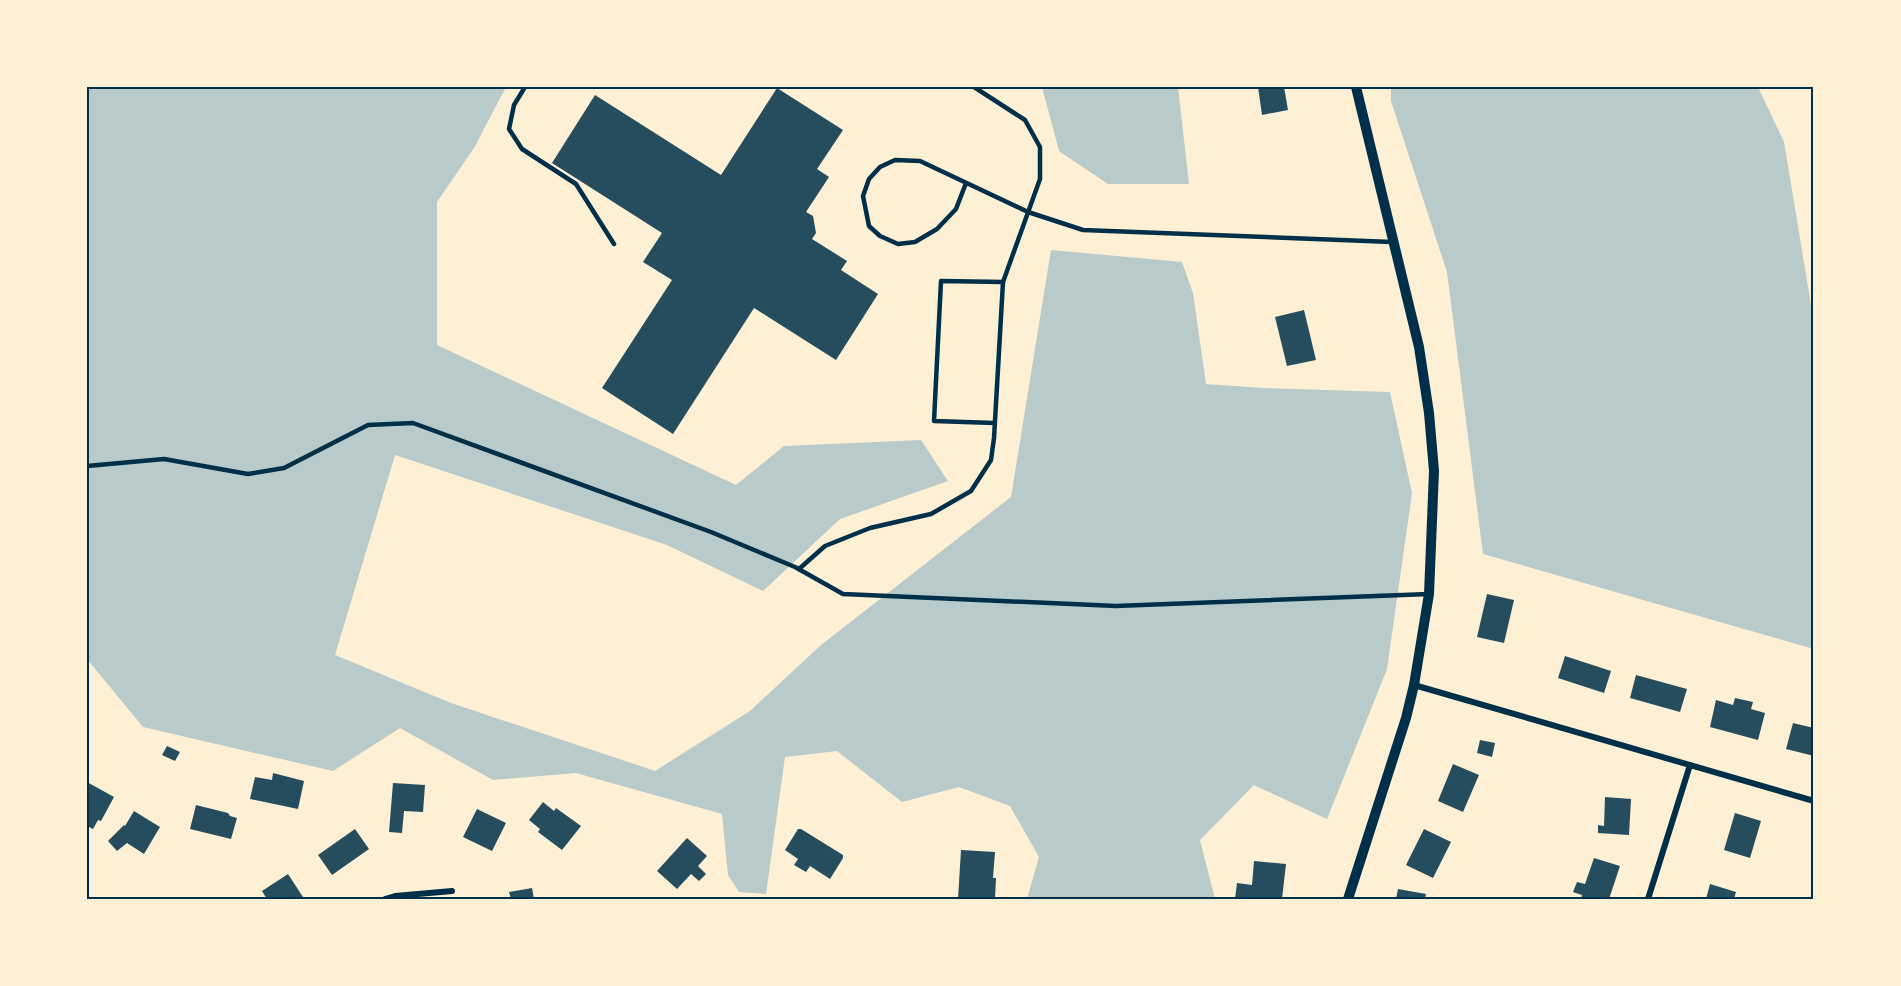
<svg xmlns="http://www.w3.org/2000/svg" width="1901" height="986" font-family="Cabin,sans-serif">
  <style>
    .green { fill: #b9caca }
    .building { fill: #264d5e }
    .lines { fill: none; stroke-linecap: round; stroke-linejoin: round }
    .service { stroke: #003049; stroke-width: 4.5 }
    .minor { stroke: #003049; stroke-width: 6 }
    .tertiary { stroke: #003049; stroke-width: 10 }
    .neatline { fill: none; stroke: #003049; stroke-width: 2 }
  </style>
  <rect width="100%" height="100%" fill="#fdf0d5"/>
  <!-- green -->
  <g class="green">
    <path d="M 87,87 L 506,87 L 474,148 L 437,202 L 437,345 L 736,485 L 784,446 L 921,440 L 948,481 L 840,519 L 763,591 L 667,545 L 395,455 L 335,655 L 451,703 L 655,771 L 750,711 L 821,645 L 1011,497 L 1051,250 L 1182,262 L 1193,293 L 1206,384 L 1264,388 L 1390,392 L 1412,493 L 1387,669 L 1327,819 L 1254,785 L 1200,840 L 1215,899 L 1027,899 L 1039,857 L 1010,806 L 959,787 L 902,802 L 837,751 L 785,757 L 766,894 L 739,892 L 728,875 L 722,814 L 576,773 L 493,780 L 400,728 L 333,771 L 143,727 L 87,659 Z"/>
    <path d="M 1042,87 L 1178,87 L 1189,184 L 1108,184 L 1059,151 Z"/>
    <path d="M 1391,87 L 1758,87 L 1784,142 L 1814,323 L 1814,649 L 1483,554 L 1447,272 L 1391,101 Z"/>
  </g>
  <!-- building -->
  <g class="building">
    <path d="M 1258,87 L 1284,87 L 1288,110 L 1262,115 Z"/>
    <path d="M 777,88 L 843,130 L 817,169 L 829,177 L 806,212 L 813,216 L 816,233 L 812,239 L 847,261 L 841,270 L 878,294 L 836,360 L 754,308 L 673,434 L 602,388 L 672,280 L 643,262 L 662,233 L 552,163 L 595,95 L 721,175 Z"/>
    <path d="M 1304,310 L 1316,360 L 1287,366 L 1275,317 Z"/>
    <path d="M 1487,594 L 1514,600 L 1504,643 L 1477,637 Z"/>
    <path d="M 1565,656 L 1611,671 L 1604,693 L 1558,678 Z"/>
    <path d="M 1636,675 L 1687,689 L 1680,712 L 1630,698 Z"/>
    <path d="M 1735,698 L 1753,702 L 1751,709 L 1765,713 L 1758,740 L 1710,727 L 1716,700 L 1733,705 Z"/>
    <path d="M 1793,723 L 1814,728 L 1814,756 L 1786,749 Z"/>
    <path d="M 1480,740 L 1495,743 L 1492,757 L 1477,753 Z"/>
    <path d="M 167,746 L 180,752 L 175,761 L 162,755 Z"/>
    <path d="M 1453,764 L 1479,775 L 1463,812 L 1438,801 Z"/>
    <path d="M 273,773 L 304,781 L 298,809 L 250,799 L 255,777 L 272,780 Z"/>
    <path d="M 87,782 L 114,797 L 101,821 L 98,820 L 93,829 L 87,826 Z"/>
    <path d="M 393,783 L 425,785 L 423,812 L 404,811 L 402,833 L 389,832 Z"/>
    <path d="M 1605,797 L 1631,799 L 1629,835 L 1598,833 L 1598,825 L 1604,826 Z"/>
    <path d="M 543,802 L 554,811 L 556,808 L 581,826 L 562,850 L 538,832 L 540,829 L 529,820 Z"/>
    <path d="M 196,805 L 228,813 L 230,816 L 237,818 L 231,839 L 190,829 Z"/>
    <path d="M 477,809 L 506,823 L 492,851 L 463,837 Z"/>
    <path d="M 134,811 L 160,827 L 144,854 L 127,843 L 117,851 L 108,841 L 124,825 L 125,826 Z"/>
    <path d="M 1735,813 L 1761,821 L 1750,858 L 1724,850 Z"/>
    <path d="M 355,829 L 369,849 L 332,875 L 318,855 Z"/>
    <path d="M 798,829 L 801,829 L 843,855 L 843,858 L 830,879 L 810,866 L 806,872 L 794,865 L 798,859 L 785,850 Z"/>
    <path d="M 1424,829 L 1451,842 L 1433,878 L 1406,865 Z"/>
    <path d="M 687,838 L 707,856 L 698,866 L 706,874 L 699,881 L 691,874 L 677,889 L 657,871 Z"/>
    <path d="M 961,850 L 995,852 L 993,878 L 996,878 L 995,899 L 958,899 Z"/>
    <path d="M 1594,858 L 1620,866 L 1609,899 L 1581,899 L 1582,895 L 1573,892 L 1577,882 L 1585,884 Z"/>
    <path d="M 1254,861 L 1286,864 L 1282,899 L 1235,899 L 1237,883 L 1252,885 Z"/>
    <path d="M 288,874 L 303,897 L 300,899 L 267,899 L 262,891 Z"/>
    <path d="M 1710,884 L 1736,892 L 1734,899 L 1706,899 Z"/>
    <path d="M 532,888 L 534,899 L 511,899 L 509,892 Z"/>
    <path d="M 1398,889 L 1426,894 L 1425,899 L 1396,899 Z"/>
  </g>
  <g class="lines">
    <!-- service -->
    <g class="service">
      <path d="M 525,87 L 514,105 L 509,129 L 522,149 L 576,184 L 614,244"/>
      <path d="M 974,87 L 1025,120 L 1040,147 L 1040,179 L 1003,282"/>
      <path d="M 966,183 L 956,209 L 937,229 L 915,242 L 898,244 L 880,236 L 869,226 L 863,196 L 869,179 L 880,167 L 895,160 L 920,161 L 1028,212 L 1083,230 L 1392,242"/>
      <path d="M 87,466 L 164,459 L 248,474 L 284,468 L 368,425 L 413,423 L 711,532 L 795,567 L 843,594 L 1116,606 L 1429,594"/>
      <path d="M 799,569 L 825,546 L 870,528 L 931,514 L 971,491 L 991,460 L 994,438 L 1003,282 L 941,281 L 934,421 L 995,423"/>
    </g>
    <!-- minor -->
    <g class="minor">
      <path d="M 1414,685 L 1814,801"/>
      <path d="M 385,899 L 395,896 L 452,891"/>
      <path d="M 1648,899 L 1690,765"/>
    </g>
    <!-- tertiary -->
    <path class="tertiary" d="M 1348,899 L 1406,718 L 1414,685 L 1429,594 L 1434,471 L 1429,413 L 1419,347 L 1356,87"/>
  </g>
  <!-- border -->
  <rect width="1901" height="986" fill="none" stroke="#fdf0d5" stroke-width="177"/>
  <rect x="88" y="88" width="1724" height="810" class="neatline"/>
</svg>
